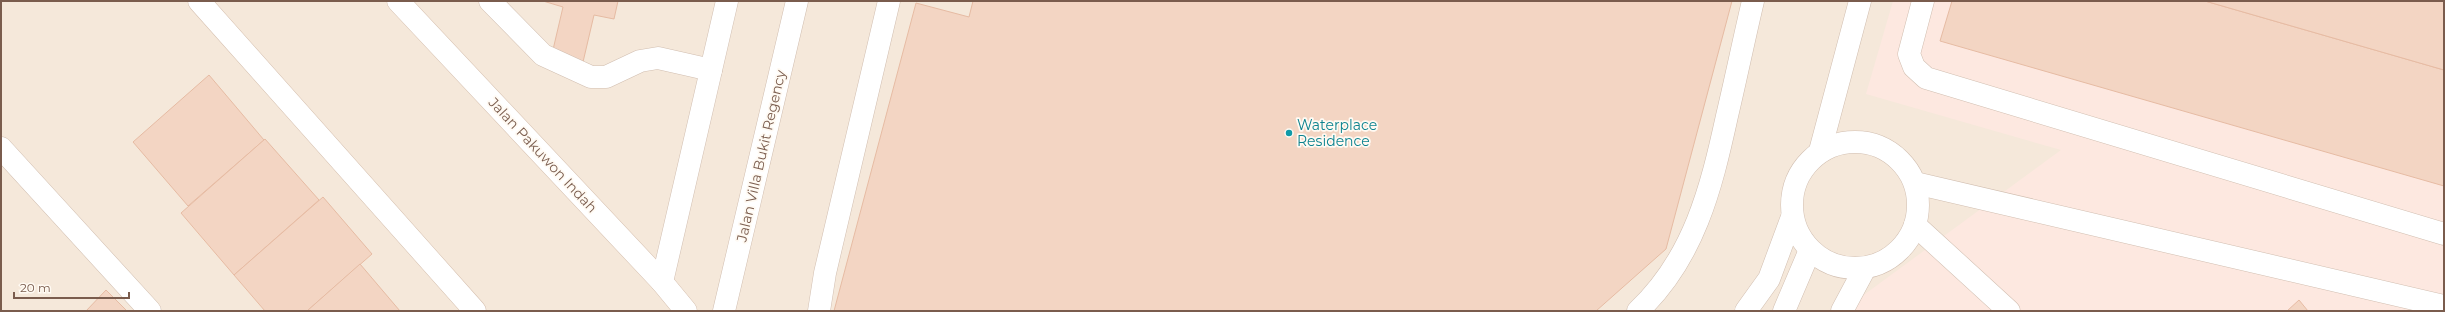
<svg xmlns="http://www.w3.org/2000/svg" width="2445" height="312" font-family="Montserrat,sans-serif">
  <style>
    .residential { fill: #f5e8da }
    .commercial { fill: #fde8e0 }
    .building { fill: #f3d5c3; stroke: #e6bba3 }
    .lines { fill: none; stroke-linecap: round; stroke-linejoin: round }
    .lane-casing { stroke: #d1beb0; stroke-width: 23 }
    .street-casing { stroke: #d1beb0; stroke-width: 23 }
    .secondary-casing { stroke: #d6c0b0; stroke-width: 23 }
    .lane { stroke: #fff; stroke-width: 22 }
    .street { stroke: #fff; stroke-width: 22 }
    .secondary { stroke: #fff; stroke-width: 22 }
    .culture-dot { fill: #0f9aa8; stroke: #fffaf3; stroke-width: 1.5 }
    .labels { text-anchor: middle; stroke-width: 3.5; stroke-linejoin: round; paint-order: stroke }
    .culture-label { font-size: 14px; fill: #0d838f; stroke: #fffaf3; text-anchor: start }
    .street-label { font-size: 14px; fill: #7a5c4d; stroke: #fffaf3 }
  </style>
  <rect width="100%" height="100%" fill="#fdf6ec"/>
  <!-- residential -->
  <rect class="residential" x="1" y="1" width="2443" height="310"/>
  <!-- commercial -->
  <path class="commercial" d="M 1893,1 L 2444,1 L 2444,311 L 1842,311 L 2061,150 L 1866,94 Z"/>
  <!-- building -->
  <g class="building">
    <path d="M 543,1 L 618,1 L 614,19 L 594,15 L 583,62 L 552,54 L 563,7 Z"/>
    <path d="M 973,1 L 1732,1 L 1666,249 L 1596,311 L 834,311 L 916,3 L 969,17 Z"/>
    <path d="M 1952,1 L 2205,1 L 2444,70 L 2444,186 L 1940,41 Z"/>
    <path d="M 2205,1 L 2444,1 L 2444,70 Z"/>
    <path d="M 209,75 L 264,140 L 188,206 L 133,142 Z"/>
    <path d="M 265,139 L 319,200 L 234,275 L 181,213 Z"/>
    <path d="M 323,197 L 372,254 L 307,311 L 265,311 L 234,275 Z"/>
    <path d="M 360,264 L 400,311 L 307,311 Z"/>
    <path d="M 106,290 L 127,311 L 86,311 Z"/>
    <path d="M 2299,300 L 2308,311 L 2287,311 Z"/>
  </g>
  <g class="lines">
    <defs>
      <g id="lane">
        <path d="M 490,1 L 543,55 L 591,77 L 606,77 L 640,61 L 658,58 L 711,70"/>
        <path d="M 1923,1 L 1909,54 L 1914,67 L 1926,78 L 2444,234"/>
        <circle cx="1855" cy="205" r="63"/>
        <path d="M 1820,151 L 1860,1"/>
        <path d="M 1915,183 L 2444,306"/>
        <path d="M 1915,225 L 2009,311"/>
        <path d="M 819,311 L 825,273 L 889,1"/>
        <path d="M 1638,311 C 1694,258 1711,189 1727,116 C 1736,78 1744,39 1753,1"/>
        <path d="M 1746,311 L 1769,279 L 1792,217"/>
        <path d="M 1784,311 L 1810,250"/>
        <path d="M 1842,311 L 1865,268"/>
      </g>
      <g id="street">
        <path d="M 1,148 L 150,311"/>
        <path d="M 662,282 L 727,1"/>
        <path d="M 724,311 L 797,1"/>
      </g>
      <g id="secondary">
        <path d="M 199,1 L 475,311"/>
        <path d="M 398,1 L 662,282 L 686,311"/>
      </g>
    </defs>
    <!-- lane casing -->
    <use href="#lane" class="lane-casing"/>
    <!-- street casing -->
    <use href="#street" class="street-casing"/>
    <!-- secondary casing -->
    <use href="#secondary" class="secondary-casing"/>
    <!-- lane -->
    <use href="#lane" class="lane"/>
    <!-- street -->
    <use href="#street" class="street"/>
    <!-- secondary -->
    <use href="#secondary" class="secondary"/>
  </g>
  <!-- markers -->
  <circle class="culture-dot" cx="1289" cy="133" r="4"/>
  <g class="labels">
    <!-- culture labels -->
    <g class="culture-label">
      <text x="1297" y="130">Waterplace<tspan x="1297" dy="16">Residence</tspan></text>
    </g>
    <!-- street labels -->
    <g class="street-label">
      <text transform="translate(543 155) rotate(47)" y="5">Jalan Pakuwon Indah</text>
      <text transform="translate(761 156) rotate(-77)" y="5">Jalan Villa Bukit Regency</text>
    </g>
  </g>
  <!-- border -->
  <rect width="2445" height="312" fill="none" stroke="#7a5c4d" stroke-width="4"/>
  <!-- scale -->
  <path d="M14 292v6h115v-6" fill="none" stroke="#7a5c4d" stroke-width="2"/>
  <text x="20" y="292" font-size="12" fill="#7a5c4d" stroke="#fffaf3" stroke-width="3" paint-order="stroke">20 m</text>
</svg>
